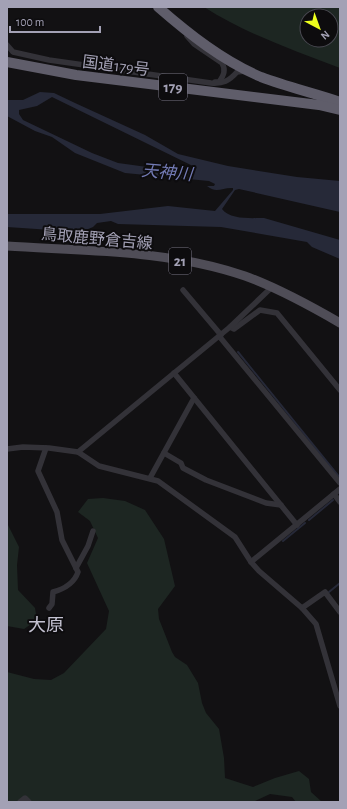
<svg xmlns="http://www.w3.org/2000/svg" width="347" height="809" font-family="'Alegreya Sans','Noto Sans JP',sans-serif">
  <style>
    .green { fill: #1d2622; fill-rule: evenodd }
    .water { fill: #262938; fill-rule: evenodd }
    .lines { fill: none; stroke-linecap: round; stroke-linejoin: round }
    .stream { stroke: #262938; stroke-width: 2 }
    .street { stroke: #333238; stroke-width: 5.5 }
    .primary { stroke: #4f4d57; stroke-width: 9 }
    .highway { stroke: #5f5d6a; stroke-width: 10 }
    .labels { text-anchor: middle; stroke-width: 4; stroke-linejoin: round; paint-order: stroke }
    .shield { fill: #0d0c0e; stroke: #767483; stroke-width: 1 }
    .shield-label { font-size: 15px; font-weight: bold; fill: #a3a1b5 }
    .street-label { font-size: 16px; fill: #a3a1b5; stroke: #0d0c0e }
    .water-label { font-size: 17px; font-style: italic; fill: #737bb5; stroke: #0d0c0e }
    .quarter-label { font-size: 18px; fill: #c4c2d1; stroke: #0d0c0e }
  </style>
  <rect width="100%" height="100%" fill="#121113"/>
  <!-- green -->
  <g class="green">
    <path d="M 204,7 L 340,7 L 340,68 C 293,50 246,34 204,7 ZM 307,16 L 331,16 L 331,40 L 307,40 Z"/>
    <path d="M 103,498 L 125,501 L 145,510 L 164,539 L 175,586 L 158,609 L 159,619 L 172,652 L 175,657 L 187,665 L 198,683 L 202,703 L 206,713 L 219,729 L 224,758 L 225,778 L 253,787 L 275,778 L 299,771 L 309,779 L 311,792 L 322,802 L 296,802 L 292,797 L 270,794 L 253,802 L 7,802 L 7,672 L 34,679 L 51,680 L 64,673 L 106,629 L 109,611 L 87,563 L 98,538 L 90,521 L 78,512 L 88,499 Z"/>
    <path d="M 7,523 L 19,547 L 17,565 L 18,590 L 35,608 L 37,620 L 24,629 L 7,626 Z"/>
  </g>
  <!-- water -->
  <path class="water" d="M 40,92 L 54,93 L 75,103 L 145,135 L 178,154 L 228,166 L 297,177 L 340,181 L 340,212 L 239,189 L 235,190 L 222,209 C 230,220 252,218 264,218 L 340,240 L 340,259 L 312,247 L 307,242 L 221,227 L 118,224 L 111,221 L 97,223 L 93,227 L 81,232 L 7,227 L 7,214 L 100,214 L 168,206 L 215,211 L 233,190 L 233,188 C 223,187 216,194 207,186 L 214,186 L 215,184 L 209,181 L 125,173 L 75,153 L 52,137 L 35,131 L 7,116 L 7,100 L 23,100 ZM 52,97 L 197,168 L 169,170 L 118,163 L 92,153 L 23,120 L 19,114 L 19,110 L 37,106 Z"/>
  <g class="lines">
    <!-- stream -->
    <g class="stream">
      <path d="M 238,352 L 340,478"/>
      <path d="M 309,520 L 333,500"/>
      <path d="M 283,541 L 305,523"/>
      <path d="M 329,592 L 340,583"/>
    </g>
    <!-- street -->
    <g class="street">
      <path d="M 187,36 L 194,44 L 222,63 C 226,70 224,75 219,82 L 215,82"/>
      <path d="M 7,45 L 13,52 L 49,60 L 211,83 C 223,84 229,81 237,72 L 245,71"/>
      <path d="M 183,290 L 221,335"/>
      <path d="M 230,327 L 234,329 L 260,310 L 277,313 L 340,390"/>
      <path d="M 219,336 L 340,483"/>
      <path d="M 174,373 L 297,525"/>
      <path d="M 46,448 L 38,471 L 57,512 L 62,540 L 78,572 C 74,584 64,589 53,592 L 52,604 L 49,608"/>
      <path d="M 7,449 L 23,447 L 49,448 L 78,452 L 99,466 L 158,481 L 235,537 L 251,562 L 259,571 L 302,608 L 316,624 L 340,706"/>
      <path d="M 78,452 L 230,327 L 272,287"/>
      <path d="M 164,453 L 181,463 L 183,468 L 206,480 L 266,503 L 281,505"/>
      <path d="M 150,478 L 194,398"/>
      <path d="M 334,494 L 340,502"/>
      <path d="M 251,562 L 340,489"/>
      <path d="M 76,568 L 88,546 L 93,531"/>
      <path d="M 302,608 L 325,592 L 340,612"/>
      <path d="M 20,802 L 25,798 L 29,802"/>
    </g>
    <!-- primary -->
    <path class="primary" d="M 7,246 C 85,251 170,250 245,276 C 278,288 309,305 340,323"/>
    <!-- highway -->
    <g class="highway">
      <path d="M 158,7 C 189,34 223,61 261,77 C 287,87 314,93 340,102"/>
      <path d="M 7,62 L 76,75 L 319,105 L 340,110"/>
    </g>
  </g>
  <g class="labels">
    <!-- shield labels -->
    <g class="shield">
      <rect x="159" y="74" width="28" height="26" rx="3"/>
      <rect x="169" y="248" width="22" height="26" rx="3"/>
    </g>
    <g class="shield-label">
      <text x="173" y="92">179</text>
      <text x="180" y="266">21</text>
    </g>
    <!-- street labels -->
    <g class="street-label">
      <text transform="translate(116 65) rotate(7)" y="6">国道179号</text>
      <text transform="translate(97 238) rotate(5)" y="6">鳥取鹿野倉吉線</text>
    </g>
    <!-- water labels -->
    <g class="water-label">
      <text transform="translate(167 172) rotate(5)" y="6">天神川</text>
    </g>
    <!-- quarter labels -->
    <g class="quarter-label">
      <text x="46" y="631">大原</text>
    </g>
  </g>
  <!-- border -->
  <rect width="347" height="809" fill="none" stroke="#a3a1b5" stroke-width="16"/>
  <!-- north arrow -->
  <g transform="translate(319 28) rotate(139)"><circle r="19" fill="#0d0c0e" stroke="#494851"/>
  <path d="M0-3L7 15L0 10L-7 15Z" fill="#eeff1d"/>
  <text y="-6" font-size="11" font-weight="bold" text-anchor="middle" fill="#a3a1b5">N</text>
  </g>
  <!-- scale -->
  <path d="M10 26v6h90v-6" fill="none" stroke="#a3a1b5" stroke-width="2"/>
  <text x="16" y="26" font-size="12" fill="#a3a1b5" stroke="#0d0c0e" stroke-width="3" paint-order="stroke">100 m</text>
</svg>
